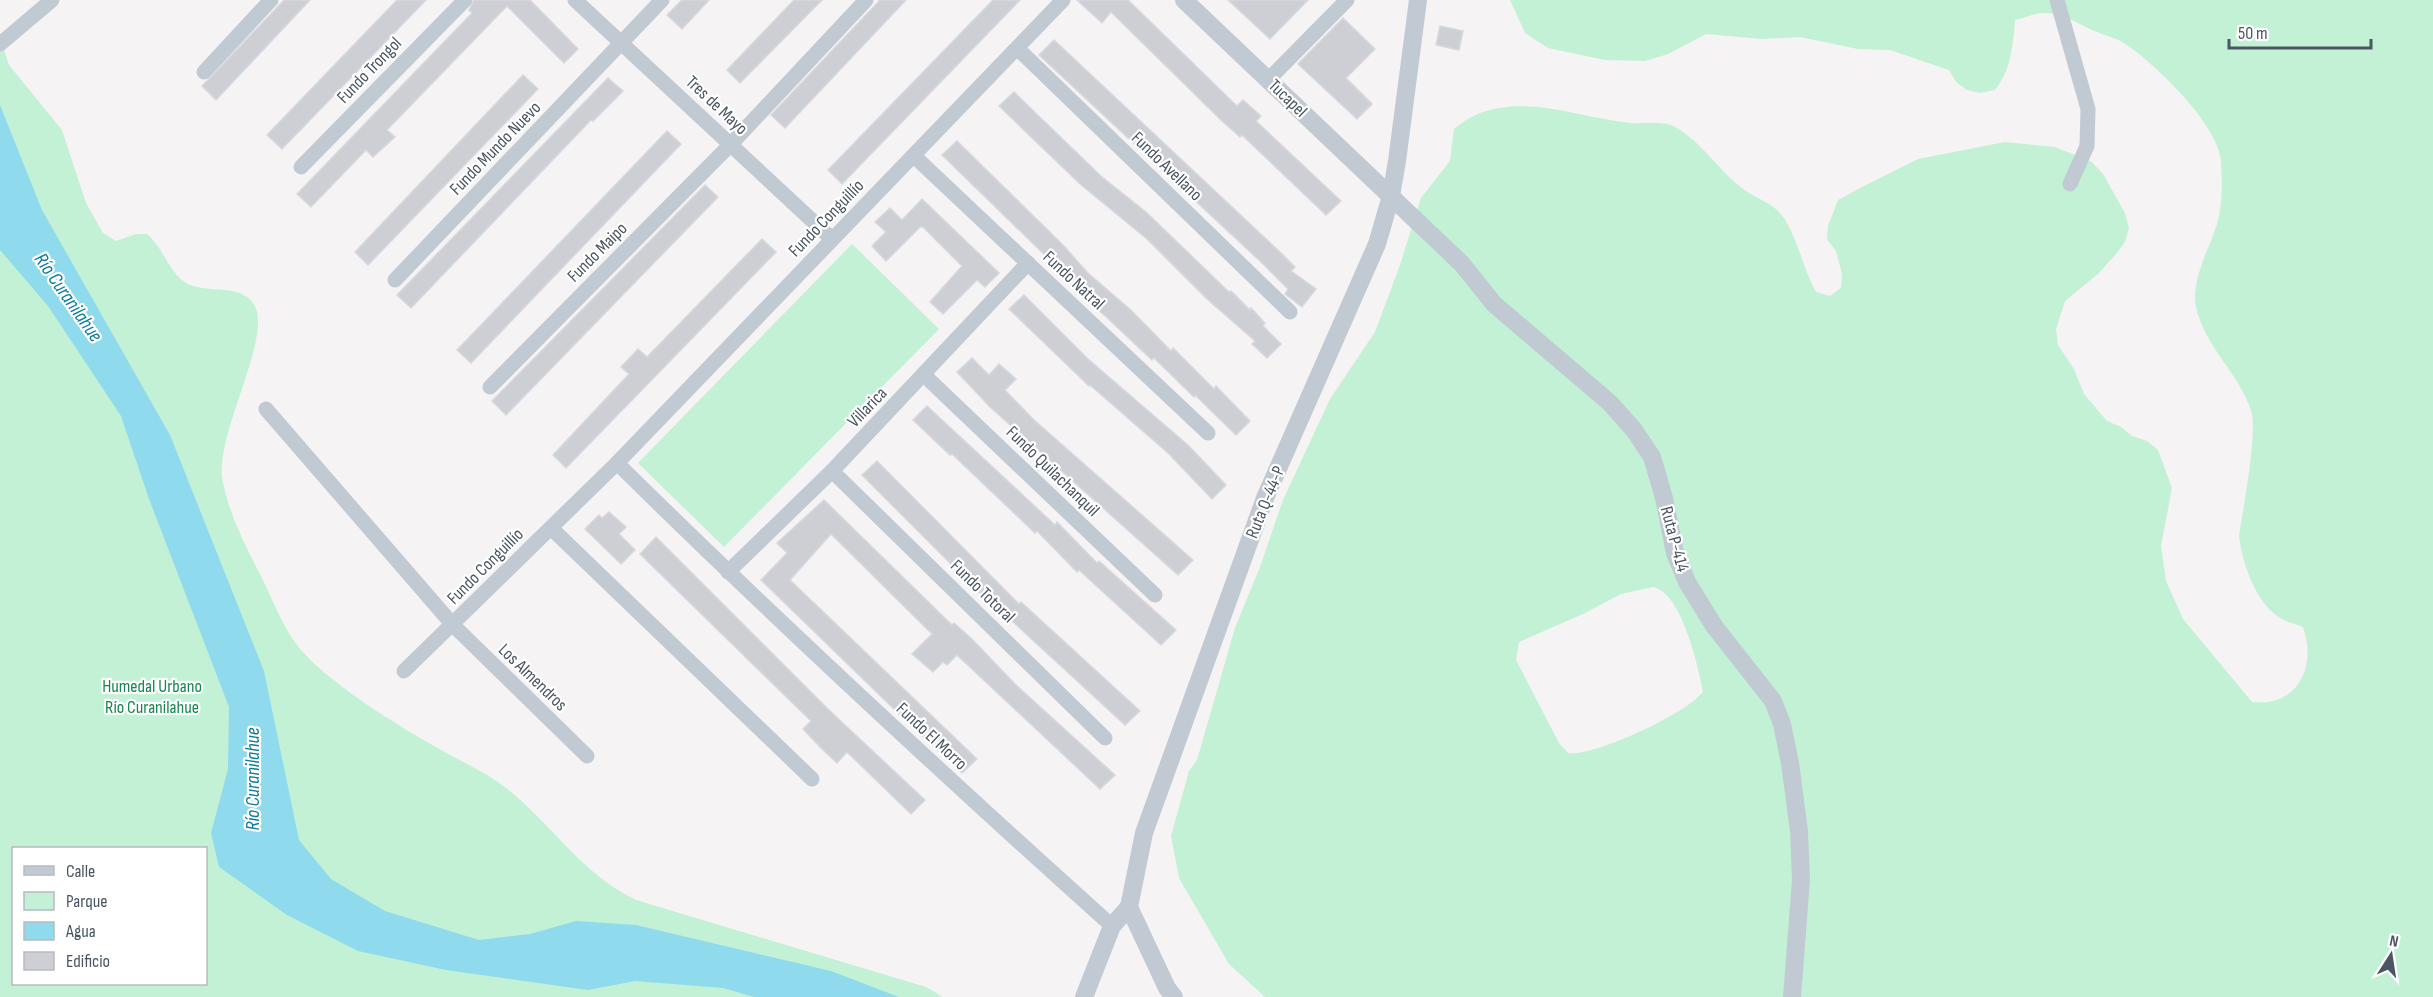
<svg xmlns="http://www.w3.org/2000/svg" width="2433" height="997" font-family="'Sofia Sans Condensed',sans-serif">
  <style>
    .green { fill: #c3f1d5; fill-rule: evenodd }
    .water { fill: #90daee }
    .building { fill: #cdcfd5; stroke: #d7d9de; stroke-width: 1.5 }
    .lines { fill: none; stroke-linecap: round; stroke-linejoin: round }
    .minor { stroke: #c1cad2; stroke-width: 15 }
    .tertiary { stroke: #c1cad2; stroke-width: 18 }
    .labels { text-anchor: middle; stroke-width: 4.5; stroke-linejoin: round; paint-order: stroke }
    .street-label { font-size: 18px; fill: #4a5661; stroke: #fff }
    .park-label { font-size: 18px; fill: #17864f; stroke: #fff }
    .water-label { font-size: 20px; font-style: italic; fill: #0c7c9b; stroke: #fff }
  </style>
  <rect width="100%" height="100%" fill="#f5f3f3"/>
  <!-- green -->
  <g class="green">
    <path d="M 1510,0 L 2433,0 L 2433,997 L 1265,997 L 1229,964 L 1179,878 L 1171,836 L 1189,771 L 1197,760 L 1235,628 L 1260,567 L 1283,500 L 1330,399 L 1375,332 L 1400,265 L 1421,198 L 1450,161 L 1454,129 C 1505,85 1573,117 1630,123 C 1644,124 1662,120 1675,127 C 1702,142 1718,170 1742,188 C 1753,197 1767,201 1777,210 C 1795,226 1803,270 1816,292 L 1830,296 L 1841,288 L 1842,274 L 1836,251 L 1827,239 L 1828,226 L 1838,200 L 1864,186 L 1918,159 L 2005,142 L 2055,147 L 2092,162 L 2103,174 L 2125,213 L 2129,228 L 2125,242 L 2116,254 L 2098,274 L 2065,301 L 2056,329 L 2058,345 L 2074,369 L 2084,394 L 2107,421 L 2121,427 L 2132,436 L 2147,441 L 2158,450 L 2172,488 L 2161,546 L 2166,581 L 2183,619 L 2252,702 C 2298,707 2317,667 2303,627 C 2295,624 2284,621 2277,616 C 2255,600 2242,562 2239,536 C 2243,509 2258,433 2251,410 C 2238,372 2205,347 2196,307 C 2191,279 2209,250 2217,224 C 2223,204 2222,181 2221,161 C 2219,125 2152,60 2122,42 C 2114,37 2105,36 2097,32 C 2079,25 2066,14 2046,13 C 2037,12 2025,18 2015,20 C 2013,46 2011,70 1995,90 L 1980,93 L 1967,90 L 1956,82 L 1949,70 L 1890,50 L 1858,49 L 1800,37 L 1762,39 L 1706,34 L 1668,54 L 1645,61 L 1605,60 L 1548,48 L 1525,33 ZM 1653,587 C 1682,593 1698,666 1703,691 C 1691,712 1591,758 1568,753 L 1559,743 L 1516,660 L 1519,642 L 1583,614 L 1621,594 Z"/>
    <path d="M 0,38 L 9,65 L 62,130 L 86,203 L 103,233 L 116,241 L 136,234 L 147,234 C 163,247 170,275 188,284 C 209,294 238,283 253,303 C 276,334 212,437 223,483 C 230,516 246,548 262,578 C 273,601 285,632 302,651 C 331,684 395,724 434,746 C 458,760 484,771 506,788 C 553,825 581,874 636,900 L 926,987 L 943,997 L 0,997 ZM 14,848 L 206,848 L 206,984 L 14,984 Z"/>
    <path d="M 852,244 L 939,329 L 724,547 L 638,463 Z"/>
  </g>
  <!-- water -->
  <path class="water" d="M 0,105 L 42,210 L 170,435 L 264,671 L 299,840 L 331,879 L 385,911 L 479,940 L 530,934 L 576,921 L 636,925 L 831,971 L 899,997 L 754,997 L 723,988 L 635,981 L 588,990 L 446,970 L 358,951 L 287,915 L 219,867 L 211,833 L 228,769 L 229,707 L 149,499 L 121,416 L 48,306 L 0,250 Z"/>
  <!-- building -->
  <g class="building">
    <path d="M 284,0 L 310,0 L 216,100 L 202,86 Z"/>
    <path d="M 397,0 L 426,0 L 282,149 L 267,135 Z"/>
    <path d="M 474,0 L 530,0 L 578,49 L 564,63 L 507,6 L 387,130 L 395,137 L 373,157 L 366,150 L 311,207 L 297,194 L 472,13 L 469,10 Z"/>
    <path d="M 682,0 L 709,0 L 682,29 L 667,15 Z"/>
    <path d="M 794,0 L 822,0 L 740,83 L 727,70 Z"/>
    <path d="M 880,0 L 906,0 L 785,128 L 771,115 Z"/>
    <path d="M 993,0 L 1020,0 L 842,184 L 828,170 Z"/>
    <path d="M 1077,0 L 1128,0 L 1237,106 L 1243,100 L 1261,116 L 1256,121 L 1341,201 L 1326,215 L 1242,135 L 1240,137 L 1222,121 L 1111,12 L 1102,23 Z"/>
    <path d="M 1228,0 L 1308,0 L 1270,39 Z"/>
    <path d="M 1343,18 L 1375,49 L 1346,78 L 1372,104 L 1357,119 L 1298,64 Z"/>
    <path d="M 1440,26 L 1463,31 L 1459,50 L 1436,45 Z"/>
    <path d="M 1054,40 L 1281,253 L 1295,267 L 1291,271 L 1316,289 L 1302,307 L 1285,294 L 1288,289 L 1261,262 L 1039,55 Z"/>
    <path d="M 523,75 L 538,89 L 368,265 L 355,252 Z"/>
    <path d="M 608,78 L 623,91 L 593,121 L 591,120 L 411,308 L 397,295 Z"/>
    <path d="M 1014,92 L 1102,177 L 1146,212 L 1229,292 L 1231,291 L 1250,310 L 1251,308 L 1265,323 L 1263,326 L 1281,344 L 1267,358 L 1252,344 L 1255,341 L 1207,299 L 1147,239 L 1080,184 L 999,106 Z"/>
    <path d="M 667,131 L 681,144 L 471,363 L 457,350 Z"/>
    <path d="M 957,141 L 1063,245 L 1088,273 L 1132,311 L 1171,351 L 1173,348 L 1214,389 L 1216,386 L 1250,421 L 1236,435 L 1195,395 L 1194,397 L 1154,358 L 1152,360 L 1069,282 L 1054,268 L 1056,266 L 942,155 Z"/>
    <path d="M 705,185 L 718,197 L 506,415 L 492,401 Z"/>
    <path d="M 922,199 L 999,273 L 985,287 L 977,280 L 943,314 L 930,302 L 962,266 L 923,227 L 920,227 L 886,261 L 872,246 L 886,232 L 875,222 L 890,208 L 902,220 Z"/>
    <path d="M 762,239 L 776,252 L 566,468 L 553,455 L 629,374 L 621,367 L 638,349 L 647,357 Z"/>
    <path d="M 1024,295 L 1088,359 L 1189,446 L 1226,485 L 1212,499 L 1168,453 L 1090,385 L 1089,386 L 1009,309 Z"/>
    <path d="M 972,358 L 989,375 L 999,364 L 1016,379 L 1005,390 L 1033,419 L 1193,560 L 1178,575 L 990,407 L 957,372 Z"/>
    <path d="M 927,406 L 1055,525 L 1057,522 L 1097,563 L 1099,561 L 1176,630 L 1161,645 L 1079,570 L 1077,572 L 1037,531 L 1035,533 L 952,454 L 950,455 L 913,420 Z"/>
    <path d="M 877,461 L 1019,604 L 1021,602 L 1140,711 L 1125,725 L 1000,610 L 998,611 L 862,475 Z"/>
    <path d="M 824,500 L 952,625 L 954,623 L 972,639 L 1015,684 L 1115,775 L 1100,789 L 957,655 L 947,665 L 943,662 L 933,672 L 912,654 L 932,634 L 831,534 L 790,580 L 977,759 L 962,773 L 898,713 L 761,580 L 787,553 L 777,543 Z"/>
    <path d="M 609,512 L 626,527 L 619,534 L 635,550 L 621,564 L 585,529 L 599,515 L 602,518 Z"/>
    <path d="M 656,537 L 829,710 L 925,800 L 911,814 L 847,752 L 837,763 L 822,749 L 803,729 L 811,721 L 640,554 Z"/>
  </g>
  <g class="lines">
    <!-- minor -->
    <g class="minor">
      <path d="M 575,0 L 832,239"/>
      <path d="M 2057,0 L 2088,109 L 2087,146 L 2070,184"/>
      <path d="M 0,44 L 52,0"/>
      <path d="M 1018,49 L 1290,312"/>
      <path d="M 204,72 L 271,0"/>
      <path d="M 1268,80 L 1347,0"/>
      <path d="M 914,156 L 1208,433"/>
      <path d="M 301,167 L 465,0"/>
      <path d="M 395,280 L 662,0"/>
      <path d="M 924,375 L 1155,595"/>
      <path d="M 490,387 L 731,144 L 866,0"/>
      <path d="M 266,409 L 453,625 L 587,756"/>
      <path d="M 617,463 C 778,622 944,775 1112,926"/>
      <path d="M 832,471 L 1105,738"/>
      <path d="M 551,528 L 812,779"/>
      <path d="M 728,572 L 832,471 L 1028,263"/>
      <path d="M 404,671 L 617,463 L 1063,0"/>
    </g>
    <!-- tertiary -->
    <g class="tertiary">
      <path d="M 1184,0 L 1462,264 L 1494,304 L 1610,403 L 1634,430 L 1652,457 L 1664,498 L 1675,553 L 1687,582 L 1714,626 L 1773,701 L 1782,724 L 1790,763 L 1799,831 L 1801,880 L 1792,997"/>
      <path d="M 1084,997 L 1112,926 L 1129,907"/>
      <path d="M 1174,997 L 1167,988 L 1129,907 L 1144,833 L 1265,498 L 1377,244 L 1391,196 L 1397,161 L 1418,0"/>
    </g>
  </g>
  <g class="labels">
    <!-- street labels -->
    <g class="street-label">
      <text transform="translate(369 70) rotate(-46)" y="6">Fundo Trongol</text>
      <text transform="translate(1288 98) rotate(44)" y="6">Tucapel</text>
      <text transform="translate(717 105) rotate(43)" y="6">Tres de Mayo</text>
      <text transform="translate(495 148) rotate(-46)" y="6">Fundo Mundo Nuevo</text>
      <text transform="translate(1167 166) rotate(44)" y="6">Fundo Avellano</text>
      <text transform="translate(826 218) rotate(-46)" y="6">Fundo Conguillío</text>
      <text transform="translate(597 252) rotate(-45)" y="6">Fundo Maipo</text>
      <text transform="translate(1074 280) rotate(43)" y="6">Fundo Natral</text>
      <text transform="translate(867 407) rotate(-46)" y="6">Villarica</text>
      <text transform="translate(1053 471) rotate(44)" y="6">Fundo Quilachanquil</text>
      <text transform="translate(1265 502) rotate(-68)" y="6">Ruta Q-44-P</text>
      <text transform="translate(1675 539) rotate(75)" y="6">Ruta P-414</text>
      <text transform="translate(485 566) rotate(-45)" y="6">Fundo Conguillío</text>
      <text transform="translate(983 591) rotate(44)" y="6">Fundo Totoral</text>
      <text transform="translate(533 677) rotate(44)" y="6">Los Almendros</text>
      <text transform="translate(932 736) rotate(43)" y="6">Fundo El Morro</text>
    </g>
    <!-- park labels -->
    <g class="park-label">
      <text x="152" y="692">Humedal Urbano<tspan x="152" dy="21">Río Curanilahue</tspan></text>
    </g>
    <!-- water labels -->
    <g class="water-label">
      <text transform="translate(69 297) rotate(55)" y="7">Río Curanilahue</text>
      <text transform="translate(252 779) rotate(-90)" y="7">Río Curanilahue</text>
    </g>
  </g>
  <!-- legend -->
  <rect x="12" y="847" width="195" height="138" fill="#ffffff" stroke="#b7bbc0" stroke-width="1.5"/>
  <rect x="24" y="866" width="30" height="9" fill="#c1cad2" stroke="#b7bbc0" stroke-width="1.5"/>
  <text x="66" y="877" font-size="18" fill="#4a5661">Calle</text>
  <rect x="24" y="892" width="30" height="18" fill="#c3f1d5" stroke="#b7bbc0" stroke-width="1.5"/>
  <text x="66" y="907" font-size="18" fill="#4a5661">Parque</text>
  <rect x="24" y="922" width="30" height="18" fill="#90daee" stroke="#b7bbc0" stroke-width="1.5"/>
  <text x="66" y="937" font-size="18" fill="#4a5661">Agua</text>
  <rect x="24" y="952" width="30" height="18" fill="#cdcfd5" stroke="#b7bbc0" stroke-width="1.5"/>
  <text x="66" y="967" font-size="18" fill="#4a5661">Edificio</text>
  <!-- north arrow -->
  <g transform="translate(2391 955) rotate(12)" stroke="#ffffff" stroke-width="4.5" paint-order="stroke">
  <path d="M0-4.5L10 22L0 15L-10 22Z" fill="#4a5661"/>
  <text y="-9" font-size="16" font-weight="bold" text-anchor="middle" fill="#4a5661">N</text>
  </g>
  <!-- scale -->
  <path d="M2229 39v9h142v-9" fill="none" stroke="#4a5661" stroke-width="3"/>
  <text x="2238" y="39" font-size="18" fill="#4a5661" stroke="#ffffff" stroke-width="4.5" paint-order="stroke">50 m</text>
</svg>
